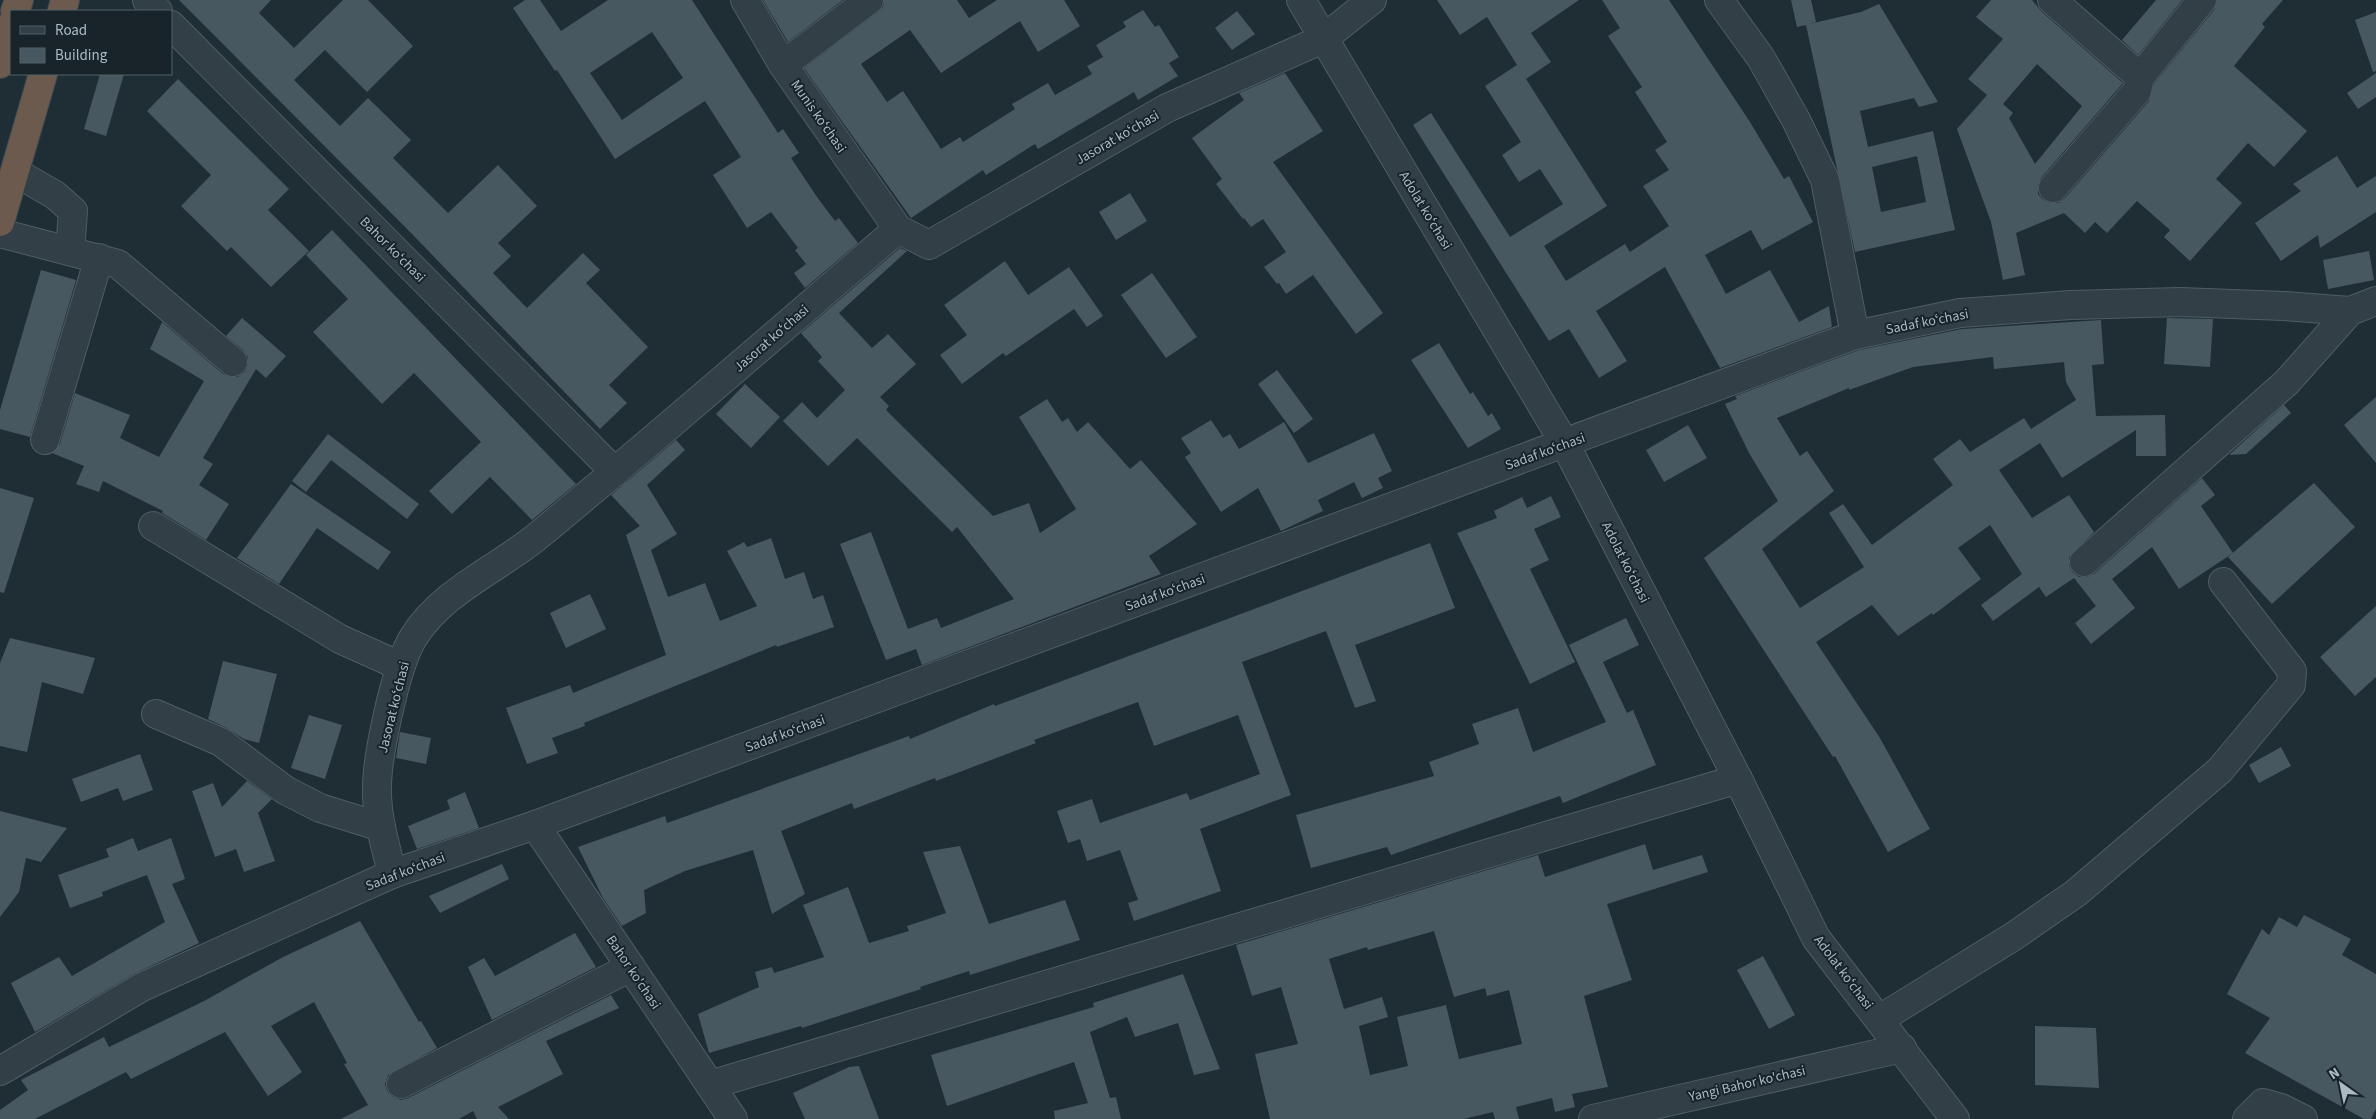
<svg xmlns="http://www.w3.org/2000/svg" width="2376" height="1119" font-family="'Source Sans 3',sans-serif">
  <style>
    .building { fill: #475861; fill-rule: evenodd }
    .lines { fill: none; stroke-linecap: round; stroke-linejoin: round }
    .minor-casing { stroke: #505d64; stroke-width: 30 }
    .highway-casing { stroke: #3d4a50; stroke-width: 30 }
    .minor { stroke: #323f46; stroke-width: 28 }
    .highway { stroke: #6c5a4f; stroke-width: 28 }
    .labels { text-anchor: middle; stroke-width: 4; stroke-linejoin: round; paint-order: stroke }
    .street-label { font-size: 14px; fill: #acbac3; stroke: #18242a }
  </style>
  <rect width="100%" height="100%" fill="#1f2d35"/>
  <!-- building -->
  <g class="building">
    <path d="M 179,0 L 271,0 L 259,13 L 294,48 L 343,0 L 368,0 L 413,46 L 367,92 L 325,50 L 294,80 L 340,126 L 368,98 L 411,140 L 393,158 L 448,213 L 498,165 L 537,206 L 498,243 L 511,256 L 493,273 L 527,308 L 583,253 L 600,270 L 586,283 L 648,347 L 609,385 L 627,403 L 600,429 L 413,235 Z"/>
    <path d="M 525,0 L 540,0 L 561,31 L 608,0 L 692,0 L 778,133 L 783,129 L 799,153 L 791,158 L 817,197 L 835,221 L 839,218 L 858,243 L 805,288 L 794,273 L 806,264 L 795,250 L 798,248 L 771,212 L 747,228 L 713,175 L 741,157 L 705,101 L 615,159 L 557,70 L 555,71 L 513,8 ZM 652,32 L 683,78 L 622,120 L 590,73 Z"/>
    <path d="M 763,0 L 843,0 L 788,42 Z"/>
    <path d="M 884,0 L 957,0 L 969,18 L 997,0 L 1064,0 L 1080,26 L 1038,52 L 1020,21 L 941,73 L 910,30 L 861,64 L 887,102 L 903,91 L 941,149 L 960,137 L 963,142 L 1015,109 L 1012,104 L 1048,83 L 1055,95 L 1092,74 L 1087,66 L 1103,57 L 1096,45 L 1126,27 L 1123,22 L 1143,10 L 1155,27 L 1159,25 L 1179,57 L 1169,63 L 1178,76 L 1138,100 L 1134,92 L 1038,149 L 1035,144 L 986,175 L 983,170 L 911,218 L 804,68 L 878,12 L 883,7 Z"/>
    <path d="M 1437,0 L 1579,0 L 1531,33 L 1551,62 L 1526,79 L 1607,206 L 1544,246 L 1566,281 L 1625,244 L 1630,252 L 1669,226 L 1643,186 L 1669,170 L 1655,150 L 1667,142 L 1635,92 L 1642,87 L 1608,36 L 1620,28 L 1602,0 L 1669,0 L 1750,122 L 1784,179 L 1789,176 L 1813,222 L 1762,250 L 1751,230 L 1705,255 L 1726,294 L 1770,270 L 1799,322 L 1829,306 L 1832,327 L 1720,368 L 1665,267 L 1596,311 L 1627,361 L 1599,378 L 1569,329 L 1549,341 L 1413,125 L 1431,113 L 1510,237 L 1563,204 L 1540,169 L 1519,182 L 1502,155 L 1521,142 L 1485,86 L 1517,65 L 1487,17 L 1460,35 Z"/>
    <path d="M 1791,0 L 1811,0 L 1816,22 L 1809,24 L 1861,12 L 1879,4 L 1938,102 L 1919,107 L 1914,98 L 1860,111 L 1868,147 L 1933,131 L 1955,230 L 1855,252 L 1806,25 L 1797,27 ZM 1917,156 L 1926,202 L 1881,212 L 1872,167 Z"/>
    <path d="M 1991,0 L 2032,0 L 2042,12 L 2123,83 L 2041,178 L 2038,186 L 2038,194 L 2042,199 L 2050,203 L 2058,203 L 2065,198 L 2149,101 L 2154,84 L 2214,10 L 2217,0 L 2283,0 L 2262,24 L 2265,27 L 2234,66 L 2307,131 L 2274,167 L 2248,143 L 2216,179 L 2242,203 L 2190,261 L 2164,237 L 2170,230 L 2137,201 L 2107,233 L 2095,222 L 2085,233 L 2064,213 L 2016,233 L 2025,275 L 2003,280 L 1991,222 L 1957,129 L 1987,95 L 1968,79 L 2003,39 L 1976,17 ZM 2037,64 L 2082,106 L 2035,164 L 2009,118 L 2013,113 L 2003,104 Z"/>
    <path d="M 2156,0 L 2182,0 L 2138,55 L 2122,40 Z"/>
    <path d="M 1237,11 L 1255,34 L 1232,50 L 1215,28 Z"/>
    <path d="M 2376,12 L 2376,71 L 2373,72 L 2355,20 Z"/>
    <path d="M 1285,73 L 1323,131 L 1273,162 L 1383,313 L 1356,334 L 1313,275 L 1286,294 L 1279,283 L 1277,284 L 1264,267 L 1286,252 L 1263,219 L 1251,227 L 1244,218 L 1243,219 L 1216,184 L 1222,179 L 1192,138 L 1244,100 L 1239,93 Z"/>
    <path d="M 2376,73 L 2376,97 L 2358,109 L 2347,93 Z"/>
    <path d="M 100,74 L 124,74 L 106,136 L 84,129 Z"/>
    <path d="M 178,79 L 289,189 L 268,210 L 309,251 L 271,287 L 231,247 L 227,251 L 181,206 L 211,175 L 147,111 Z"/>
    <path d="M 2337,156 L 2357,188 L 2376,176 L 2376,212 L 2320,248 L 2318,235 L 2281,261 L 2255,223 L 2301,191 L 2293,184 Z"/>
    <path d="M 1130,193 L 1147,221 L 1116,240 L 1099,212 Z"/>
    <path d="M 332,230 L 576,484 L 532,520 L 490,477 L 452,514 L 429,491 L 481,442 L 414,373 L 382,404 L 313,332 L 348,299 L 306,255 Z"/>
    <path d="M 900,248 L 907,251 L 839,313 L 872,348 L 888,334 L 916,364 L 880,397 L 889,406 L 886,410 L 993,516 L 1029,503 L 1040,533 L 1076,509 L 1019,417 L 1047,399 L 1062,422 L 1068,418 L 1077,432 L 1088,422 L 1130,469 L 1141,460 L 1197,524 L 1149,556 L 1161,574 L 922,665 L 916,649 L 886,660 L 840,544 L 871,532 L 908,629 L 937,618 L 941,628 L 1014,599 L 957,527 L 952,532 L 857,438 L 828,466 L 783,421 L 802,402 L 817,418 L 845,390 L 818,361 L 822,357 L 801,333 Z"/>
    <path d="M 2369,251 L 2374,280 L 2328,289 L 2323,260 Z"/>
    <path d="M 1005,261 L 1028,295 L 1069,267 L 1103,316 L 1087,327 L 1074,309 L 1006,356 L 1003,353 L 962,384 L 940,355 L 967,335 L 944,305 Z"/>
    <path d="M 41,270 L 76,280 L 30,437 L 0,429 L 0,410 Z"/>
    <path d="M 1152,273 L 1197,337 L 1166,358 L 1121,295 Z"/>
    <path d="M 242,318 L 286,356 L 266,378 L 256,369 L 203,458 L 213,464 L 199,485 L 229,504 L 206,540 L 162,513 L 163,511 L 103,481 L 99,492 L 76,484 L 84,466 L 52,453 L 60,444 L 75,393 L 130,415 L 120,438 L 159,457 L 204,381 L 150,349 L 162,322 L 223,374 L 231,377 L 238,377 L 245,372 L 248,365 L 248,357 L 243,350 L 226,336 Z"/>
    <path d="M 2167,318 L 2213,319 L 2210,367 L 2164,364 Z"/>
    <path d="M 2101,320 L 2104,364 L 2092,365 L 2096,416 L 2165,415 L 2166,456 L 2136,456 L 2136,430 L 2062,478 L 2040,443 L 1999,470 L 2032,518 L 2069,495 L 2094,532 L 2069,557 L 2069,566 L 2073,573 L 2079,577 L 2087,577 L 2094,574 L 2202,478 L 2215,495 L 2201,506 L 2233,553 L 2179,589 L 2152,547 L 2112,579 L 2135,608 L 2091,644 L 2075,623 L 2096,606 L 2074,578 L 2046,597 L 2039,587 L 1993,621 L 1981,605 L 2022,574 L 1990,525 L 1958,548 L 1981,579 L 1933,615 L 1932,613 L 1898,636 L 1872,605 L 1816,642 L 1880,738 L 1930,829 L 1888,852 L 1835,756 L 1833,757 L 1704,558 L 1778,501 L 1749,453 L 1725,404 L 1737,399 L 1735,396 L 1859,350 L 1962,329 ZM 1993,357 L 1994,369 L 2064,362 L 2066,382 L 2076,400 L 2031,429 L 2024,418 L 1970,452 L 1960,439 L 1933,459 L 1953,485 L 1872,545 L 1843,504 L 1829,513 L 1864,567 L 1800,608 L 1762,549 L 1834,491 L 1807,451 L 1800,456 L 1777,418 L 1849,388 L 1849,390 L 1913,367 Z"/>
    <path d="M 1439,343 L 1470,394 L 1473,392 L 1488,416 L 1492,413 L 1501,429 L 1468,448 L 1411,360 Z"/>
    <path d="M 1277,370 L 1313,419 L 1294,433 L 1258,384 Z"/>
    <path d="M 745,384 L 780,417 L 751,448 L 716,414 Z"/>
    <path d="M 2376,397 L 2376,463 L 2344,425 Z"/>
    <path d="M 2284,405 L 2291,413 L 2246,454 L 2229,455 Z"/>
    <path d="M 1211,420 L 1223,438 L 1230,434 L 1239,449 L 1284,422 L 1308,463 L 1374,433 L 1392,471 L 1378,478 L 1383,488 L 1362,498 L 1354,482 L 1318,500 L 1323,511 L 1281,531 L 1258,488 L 1221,512 L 1185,457 L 1191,453 L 1181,438 Z"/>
    <path d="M 1688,425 L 1707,458 L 1664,482 L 1646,450 Z"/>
    <path d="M 328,434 L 419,504 L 407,519 L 331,460 L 306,492 L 292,481 Z"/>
    <path d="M 676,440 L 685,450 L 647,485 L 677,534 L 651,550 L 668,597 L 705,583 L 720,621 L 757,606 L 727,551 L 744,542 L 747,547 L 771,538 L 785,579 L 804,572 L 813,599 L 823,595 L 834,627 L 777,647 L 776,645 L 584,723 L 585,726 L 552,738 L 558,753 L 527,764 L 506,708 L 570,685 L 573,693 L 666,655 L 626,535 L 640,526 L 611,495 Z"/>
    <path d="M 2314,483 L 2355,527 L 2272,604 L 2228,557 Z"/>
    <path d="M 291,484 L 391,552 L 378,570 L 317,528 L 279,584 L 237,558 Z"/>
    <path d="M 0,488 L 34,498 L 4,593 L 0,592 Z"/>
    <path d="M 1551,496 L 1561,517 L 1534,529 L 1549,560 L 1530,569 L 1575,662 L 1530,684 L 1457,533 L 1497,518 L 1494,511 L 1522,497 L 1527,508 Z"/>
    <path d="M 1430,543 L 1455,608 L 1355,645 L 1376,701 L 1355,708 L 1326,631 L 1242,662 L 1291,795 L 1200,829 L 1221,891 L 1134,921 L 1128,903 L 1138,900 L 1120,850 L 1087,861 L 1080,839 L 1068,843 L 1057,811 L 1092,799 L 1100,823 L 1187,793 L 1190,800 L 1260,774 L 1238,715 L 1154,746 L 1138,702 L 1034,740 L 1036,743 L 936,781 L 935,778 L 854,809 L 852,803 L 781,831 L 805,894 L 772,914 L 753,850 L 685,871 L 644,890 L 646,913 L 622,926 L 603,898 L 578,847 L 665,816 L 667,823 L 909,736 L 910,739 L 994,704 L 995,706 Z"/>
    <path d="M 590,594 L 606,629 L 566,648 L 550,613 Z"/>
    <path d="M 2376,606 L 2376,677 L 2355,696 L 2320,657 Z"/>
    <path d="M 1626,618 L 1639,645 L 1603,662 L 1627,713 L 1633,710 L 1656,765 L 1563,803 L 1560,796 L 1391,855 L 1387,847 L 1311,868 L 1296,815 L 1434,776 L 1429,762 L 1479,744 L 1472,724 L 1518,708 L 1533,752 L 1606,722 L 1569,645 Z"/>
    <path d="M 10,638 L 95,658 L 83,694 L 42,682 L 27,752 L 0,746 L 0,663 Z"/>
    <path d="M 223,661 L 277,674 L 259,743 L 244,739 L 227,728 L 208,719 Z"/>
    <path d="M 309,715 L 342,725 L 325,779 L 291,768 Z"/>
    <path d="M 400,732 L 431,738 L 426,764 L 396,758 Z"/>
    <path d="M 2281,747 L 2291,766 L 2259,783 L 2249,765 Z"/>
    <path d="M 140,754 L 153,790 L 123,801 L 118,788 L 81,802 L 72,779 Z"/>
    <path d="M 247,781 L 272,799 L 258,813 L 275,861 L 244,872 L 236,849 L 215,857 L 192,791 L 213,783 L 222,807 Z"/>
    <path d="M 465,792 L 479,828 L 417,849 L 408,826 L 450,809 L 447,800 Z"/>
    <path d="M 0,811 L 67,828 L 41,862 L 26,858 L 19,892 L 0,917 Z"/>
    <path d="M 133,838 L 138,851 L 171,838 L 185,879 L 172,884 L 199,943 L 134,974 L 35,1032 L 11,983 L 59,957 L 72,976 L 165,922 L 147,875 L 102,892 L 103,896 L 70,908 L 58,875 L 109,857 L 106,849 Z"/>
    <path d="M 1645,844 L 1653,870 L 1702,855 L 1708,872 L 1607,904 L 1632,980 L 1584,996 L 1608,1087 L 1572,1094 L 1575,1107 L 1555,1112 L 1552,1098 L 1516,1107 L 1519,1119 L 1495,1119 L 1493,1112 L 1464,1119 L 1270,1119 L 1255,1054 L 1298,1044 L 1281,987 L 1252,996 L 1236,945 L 1538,855 L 1545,877 ZM 1434,931 L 1454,997 L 1485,988 L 1487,996 L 1509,990 L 1522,1044 L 1459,1059 L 1446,1005 L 1397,1017 L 1408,1066 L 1370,1075 L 1359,1026 L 1388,1017 L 1382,997 L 1344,1009 L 1329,959 L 1367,947 L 1368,950 Z"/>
    <path d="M 960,846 L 989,924 L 1065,900 L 1080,940 L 970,975 L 969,971 L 920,987 L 921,989 L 802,1028 L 801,1026 L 709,1053 L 698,1014 L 759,987 L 755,972 L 772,967 L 774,973 L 824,957 L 803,905 L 848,887 L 869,943 L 909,931 L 907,926 L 946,913 L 923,852 Z"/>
    <path d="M 502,864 L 509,879 L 440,913 L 429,896 Z"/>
    <path d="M 2304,915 L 2351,939 L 2342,955 L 2376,974 L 2376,1109 L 2371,1119 L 2364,1119 L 2245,1053 L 2270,1018 L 2227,994 L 2262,929 L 2269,935 L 2279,917 L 2297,927 Z"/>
    <path d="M 360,921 L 419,1022 L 421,1021 L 437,1048 L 388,1075 L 385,1084 L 387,1091 L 393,1097 L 401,1100 L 408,1098 L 611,995 L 619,1008 L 546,1041 L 563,1074 L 498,1107 L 509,1119 L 477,1119 L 473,1111 L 459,1119 L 341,1119 L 368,1105 L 344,1064 L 347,1063 L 314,1002 L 271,1026 L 302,1072 L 268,1096 L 225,1032 L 131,1079 L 126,1072 L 35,1119 L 0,1119 L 0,1110 L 28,1090 L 21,1080 L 104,1037 L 109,1047 L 204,1001 L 283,957 Z"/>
    <path d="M 575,933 L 596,967 L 492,1020 L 468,967 L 484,958 L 495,976 Z"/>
    <path d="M 1763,956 L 1795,1015 L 1769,1029 L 1737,970 Z"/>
    <path d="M 1183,974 L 1220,1069 L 1194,1075 L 1178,1023 L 1135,1037 L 1127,1017 L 1090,1032 L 1110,1098 L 1116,1097 L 1121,1119 L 1055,1119 L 1054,1111 L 1088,1103 L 1074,1062 L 947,1106 L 931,1055 L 1094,1007 L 1093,1003 Z"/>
    <path d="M 2035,1026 L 2096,1028 L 2099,1088 L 2035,1085 Z"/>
    <path d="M 859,1066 L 879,1119 L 805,1119 L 793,1093 L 849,1067 Z"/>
  </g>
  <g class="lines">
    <defs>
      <g id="minor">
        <path d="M 147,0 L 158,11"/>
        <path d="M 745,0 L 783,65 L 898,229 L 929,245 L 1167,108 L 1323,39 L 1372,0"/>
        <path d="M 1301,0 L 1565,444 L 1738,779 L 1816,938 L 1955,1119"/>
        <path d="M 1719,0 L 1761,58 L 1796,120 L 1825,180 L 1855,335"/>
        <path d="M 2052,0 L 2140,77 L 2202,0"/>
        <path d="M 171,25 L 615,472"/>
        <path d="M 783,65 L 869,0"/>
        <path d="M 15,172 L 55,195 L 73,211 L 70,251"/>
        <path d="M 2053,188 L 2137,91 L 2140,77"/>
        <path d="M 0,233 L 118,264 L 233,362"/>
        <path d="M 45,440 L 99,258"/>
        <path d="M 153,526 L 340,639 L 400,666"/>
        <path d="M 2084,562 L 2287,382 L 2350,311"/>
        <path d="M 156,714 L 221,742 L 285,790 L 320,808 L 381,827"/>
        <path d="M 535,825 L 733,1119"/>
        <path d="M 392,874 C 386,847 377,819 377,792 C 376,758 396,666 413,638 C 442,591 498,569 539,535 C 660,435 779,331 898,229"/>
        <path d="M 1880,1019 L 2014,936 L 2076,893 L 2220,770 L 2291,685 L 2292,671 L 2223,582"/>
        <path d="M 0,1071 L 142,987 L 392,874 L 535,825 L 1855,335 L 1960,313 L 2071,305 L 2180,302 L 2284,306 L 2350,311 L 2376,301"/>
        <path d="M 401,1084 L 631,967"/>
        <path d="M 710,1085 L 1738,779"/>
        <path d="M 1593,1119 L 1902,1048"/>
        <path d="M 2247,1119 L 2263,1103 L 2281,1108 L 2303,1119"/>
      </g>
      <g id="highway">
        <path d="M 15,11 L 19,0"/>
        <path d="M 62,11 L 65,0"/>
        <path d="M 0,64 L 11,25"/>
        <path d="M 0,222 L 43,74"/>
      </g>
    </defs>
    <!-- minor casing -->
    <use href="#minor" class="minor-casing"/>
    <!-- highway casing -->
    <use href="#highway" class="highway-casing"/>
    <!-- minor -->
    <use href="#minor" class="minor"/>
    <!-- highway -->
    <use href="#highway" class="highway"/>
  </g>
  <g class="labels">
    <!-- street labels -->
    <g class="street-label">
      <text transform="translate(819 116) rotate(55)" y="5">Munis koʻchasi</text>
      <text transform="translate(1117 137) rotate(-30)" y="5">Jasorat koʻchasi</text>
      <text transform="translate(1426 210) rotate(59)" y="5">Adolat koʻchasi</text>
      <text transform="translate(393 249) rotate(45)" y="5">Bahor koʻchasi</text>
      <text transform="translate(1927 321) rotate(-11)" y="5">Sadaf koʻchasi</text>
      <text transform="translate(771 338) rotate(-41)" y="5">Jasorat koʻchasi</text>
      <text transform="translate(1545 451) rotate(-20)" y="5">Sadaf koʻchasi</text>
      <text transform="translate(1626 562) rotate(63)" y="5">Adolat koʻchasi</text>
      <text transform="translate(1165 592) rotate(-20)" y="5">Sadaf koʻchasi</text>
      <text transform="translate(393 707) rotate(-76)" y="5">Jasorat koʻchasi</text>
      <text transform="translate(785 733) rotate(-20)" y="5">Sadaf koʻchasi</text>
      <text transform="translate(405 871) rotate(-21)" y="5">Sadaf koʻchasi</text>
      <text transform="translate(634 972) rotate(56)" y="5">Bahor ko'chasi</text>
      <text transform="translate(1844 972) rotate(53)" y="5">Adolat koʻchasi</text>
      <text transform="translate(1747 1083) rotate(-13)" y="5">Yangi Bahor ko'chasi</text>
    </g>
  </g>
  <!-- legend -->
  <rect x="10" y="10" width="162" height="65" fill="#18242a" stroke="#536067"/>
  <rect x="20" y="26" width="25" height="8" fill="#323f46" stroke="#536067"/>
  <text x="55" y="35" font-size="15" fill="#acbac3">Road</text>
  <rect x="20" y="48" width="25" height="15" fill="#475861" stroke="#536067"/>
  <text x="55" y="60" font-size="15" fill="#acbac3">Building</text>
  <!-- north arrow -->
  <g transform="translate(2341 1084) rotate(327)" stroke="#18242a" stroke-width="4" paint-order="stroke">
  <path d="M0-4L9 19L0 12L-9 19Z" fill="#acbac3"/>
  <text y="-8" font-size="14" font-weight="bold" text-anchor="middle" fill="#acbac3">N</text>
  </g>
</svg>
